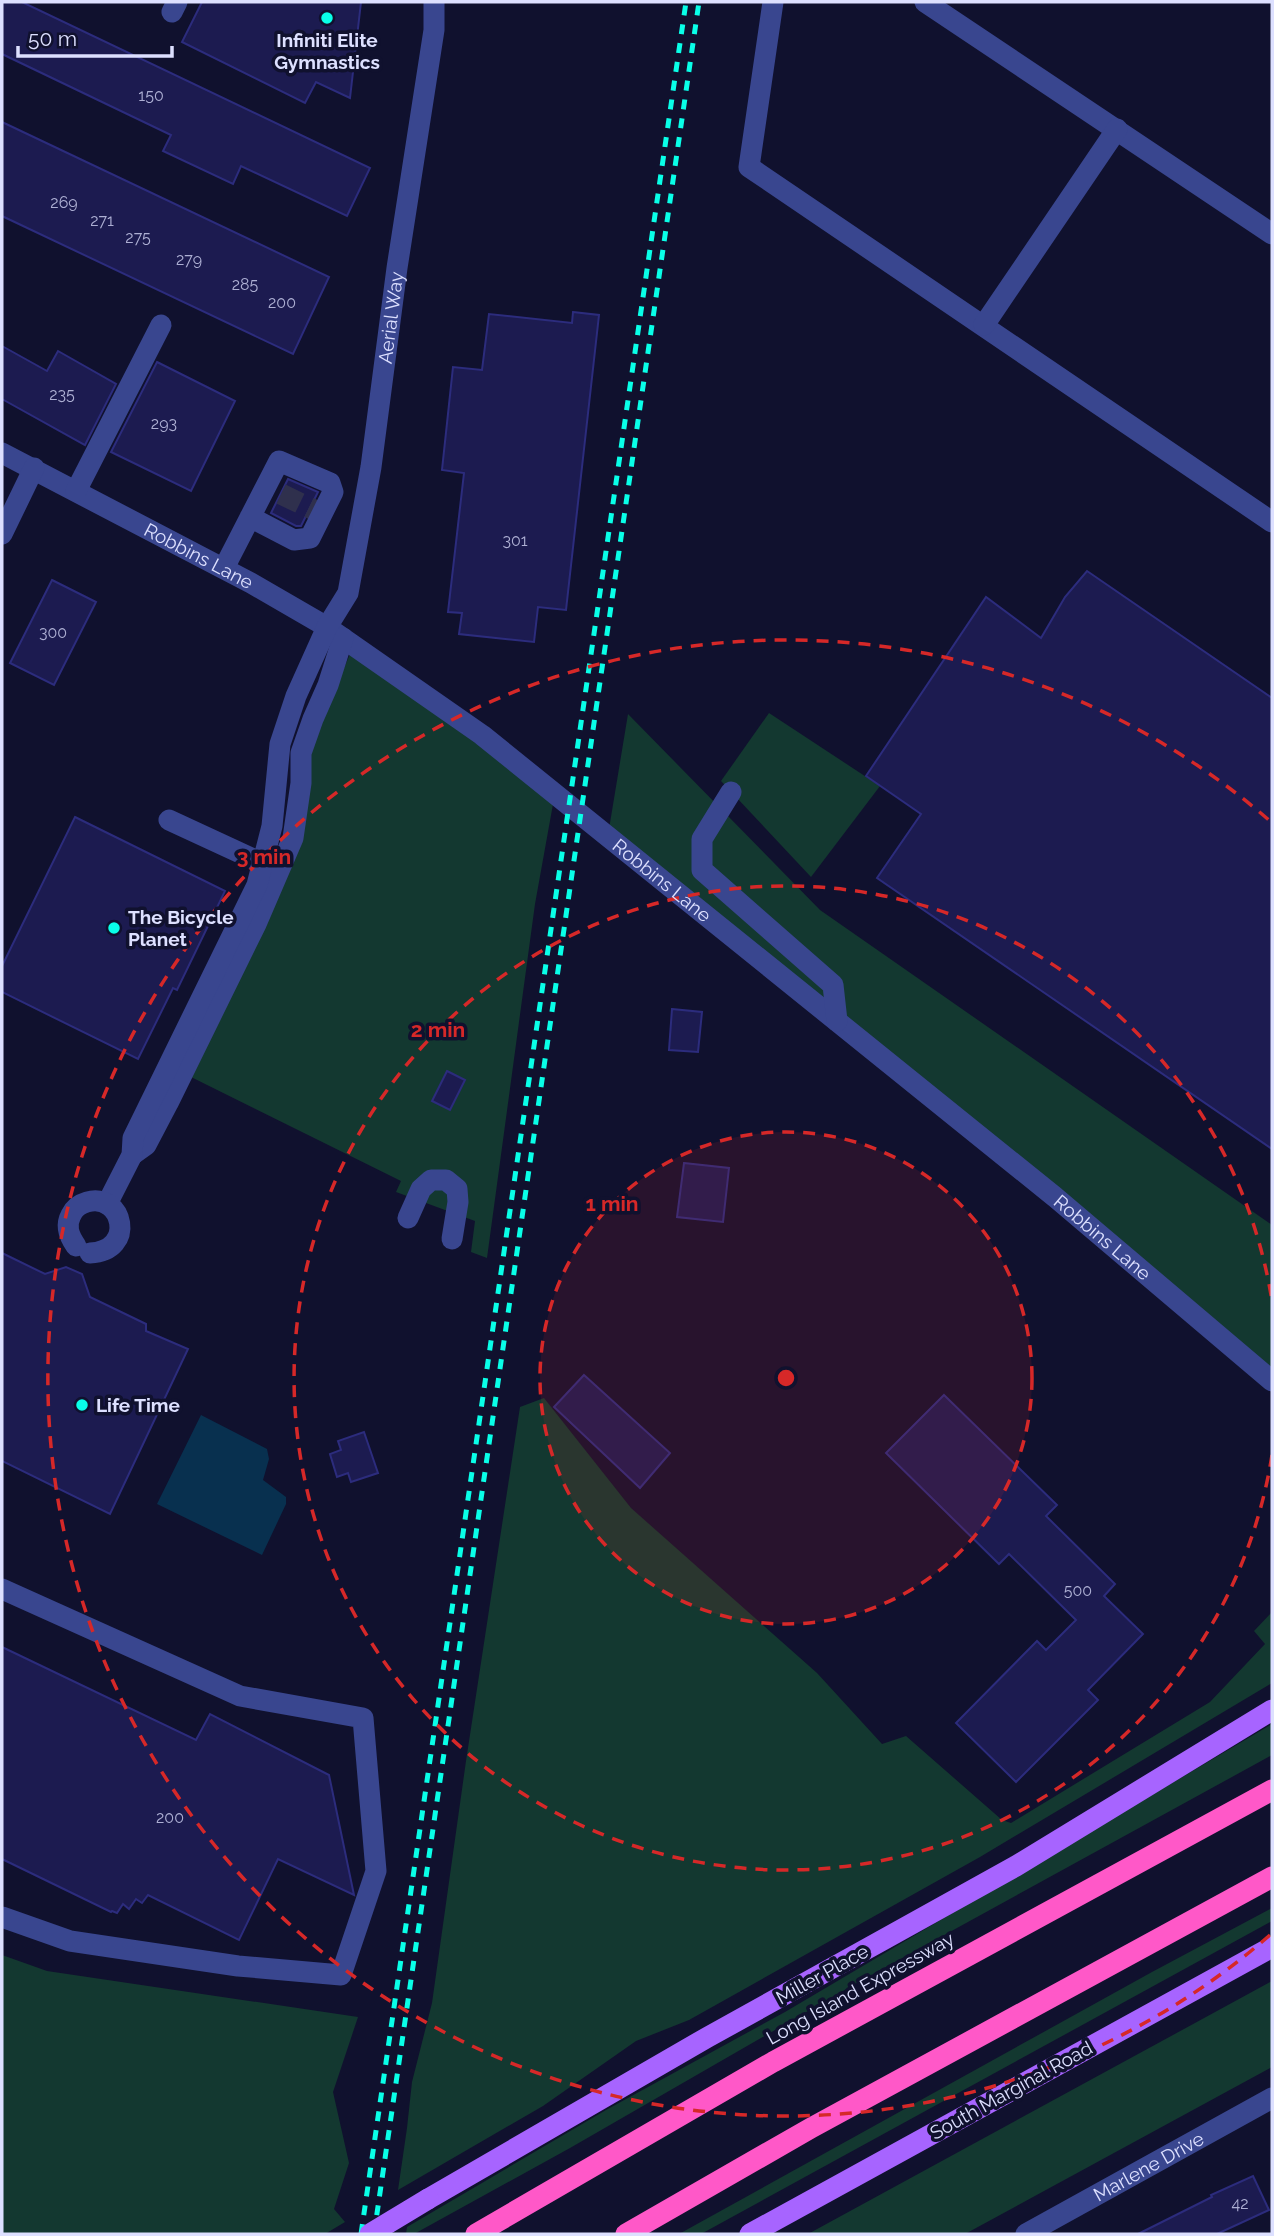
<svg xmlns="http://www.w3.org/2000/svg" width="1274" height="2236" font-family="Raleway,sans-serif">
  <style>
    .green { fill: #133830 }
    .water { fill: #08304f }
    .building { fill: #1c1b50; stroke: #2c2c7d; stroke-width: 2 }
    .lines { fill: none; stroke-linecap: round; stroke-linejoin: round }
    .minor-tunnel { stroke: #2f304d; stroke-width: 21; stroke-dasharray: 21 10; stroke-linecap: butt }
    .minor { stroke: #39468f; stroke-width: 21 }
    .major { stroke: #a764ff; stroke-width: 21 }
    .highway { stroke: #ff58c8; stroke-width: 21 }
    .rail { stroke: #09ffe8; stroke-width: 5; stroke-dasharray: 10 9; stroke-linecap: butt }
    .major-bridge { stroke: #a764ff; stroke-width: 21 }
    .ring { fill: none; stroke: #d62828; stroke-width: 3.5; stroke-dasharray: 12 9 }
    .poi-dot { fill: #09ffe8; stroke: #10112e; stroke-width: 2.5 }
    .labels { text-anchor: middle; stroke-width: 7; stroke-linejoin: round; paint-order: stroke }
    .number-label { font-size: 16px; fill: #adafd3 }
    .poi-label { font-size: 19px; font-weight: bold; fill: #dde0ff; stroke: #10112e; text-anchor: start }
    .street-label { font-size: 19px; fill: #dde0ff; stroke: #10112e }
    .centre { fill: #d62828; stroke: #10112e; stroke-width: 3.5 }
    .ring-label { font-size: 21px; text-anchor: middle; font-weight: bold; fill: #d62828; stroke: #10112e; stroke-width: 7; stroke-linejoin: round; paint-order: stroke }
  </style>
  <rect width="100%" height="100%" fill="#10112e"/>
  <!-- green -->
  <g class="green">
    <path d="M 353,647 L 555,793 L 535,904 L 487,1258 L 471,1252 L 475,1221 L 396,1192 L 401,1181 L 189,1076 L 300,843 L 309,750 Z"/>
    <path d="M 769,713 L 880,786 L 811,877 L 721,781 Z"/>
    <path d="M 628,714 L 820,910 L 1272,1225 L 1272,1376 L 608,835 Z"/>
    <path d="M 544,1398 L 631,1508 L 817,1673 L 882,1744 L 906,1736 L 1002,1820 L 1011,1823 L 1210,1702 L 1265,1644 L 1254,1631 L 1272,1612 L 1272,1683 L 980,1857 L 689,2020 L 636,2041 L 543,2106 L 398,2190 L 407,2128 L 412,2082 L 432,2003 L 466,1761 L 520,1407 Z"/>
    <path d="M 1272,1724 L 1272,1755 L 855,1984 L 570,2148 L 414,2234 L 406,2234 L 407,2227 L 606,2110 L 785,2012 Z"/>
    <path d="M 1272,1908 L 1272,1921 L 701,2234 L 679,2234 L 1152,1972 Z"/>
    <path d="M 2,1955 L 47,1971 L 358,2017 L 333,2092 L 349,2163 L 334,2209 L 345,2222 L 325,2234 L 2,2234 Z"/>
    <path d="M 1272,1981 L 1272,2067 L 965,2234 L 808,2234 Z"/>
  </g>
  <!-- water -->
  <path class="water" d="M 201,1415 L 267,1449 L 269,1459 L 263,1480 L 286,1497 L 286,1504 L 262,1555 L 157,1504 Z"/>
  <!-- building -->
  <g class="building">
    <path d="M 2,2 L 22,2 L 370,168 L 347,216 L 241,166 L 233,184 L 163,151 L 171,135 L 2,54 Z"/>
    <path d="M 202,2 L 361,2 L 350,98 L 316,82 L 305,103 L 182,42 Z"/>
    <path d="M 2,122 L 329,277 L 293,354 L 2,216 Z"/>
    <path d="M 573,312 L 599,315 L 566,610 L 538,607 L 534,642 L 459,634 L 462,613 L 448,612 L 464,473 L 442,470 L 453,367 L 482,370 L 489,314 L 572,323 Z"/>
    <path d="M 2,346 L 47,371 L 58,351 L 116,384 L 85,445 L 2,399 Z"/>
    <path d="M 157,362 L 235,401 L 191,491 L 111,452 Z"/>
    <path d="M 288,479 L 318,492 L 301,526 L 296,526 L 271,513 Z"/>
    <path d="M 1087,571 L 1272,698 L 1272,1149 L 877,878 L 921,814 L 866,776 L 986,597 L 1041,638 L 1065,597 Z"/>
    <path d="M 52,580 L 96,602 L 54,685 L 10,663 Z"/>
    <path d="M 75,817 L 225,891 L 177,990 L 173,988 L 138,1059 L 2,992 L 2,966 Z"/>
    <path d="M 672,1009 L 702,1012 L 698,1052 L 669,1050 Z"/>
    <path d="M 447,1071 L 465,1080 L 450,1110 L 432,1101 Z"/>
    <path d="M 684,1163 L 729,1168 L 723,1222 L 677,1217 Z"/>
    <path d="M 2,1253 L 45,1274 L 66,1267 L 82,1274 L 90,1297 L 146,1324 L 146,1331 L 188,1349 L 110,1514 L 2,1461 Z"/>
    <path d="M 584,1375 L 670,1453 L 640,1488 L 554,1407 Z"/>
    <path d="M 944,1395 L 1057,1505 L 1046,1516 L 1115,1584 L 1104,1596 L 1143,1634 L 1088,1690 L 1098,1700 L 1016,1782 L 956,1723 L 1037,1641 L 1046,1650 L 1076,1620 L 1009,1554 L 999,1564 L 886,1453 Z"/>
    <path d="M 364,1432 L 378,1473 L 351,1482 L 348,1473 L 337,1477 L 330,1454 L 341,1450 L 338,1441 Z"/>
    <path d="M 2,1647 L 196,1740 L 210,1714 L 329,1775 L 354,1895 L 278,1859 L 239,1940 L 148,1895 L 142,1903 L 136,1899 L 129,1909 L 123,1904 L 117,1913 L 112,1911 L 111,1912 L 2,1859 Z"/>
    <path d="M 1253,2176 L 1269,2210 L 1217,2234 L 1138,2234 L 1212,2197 L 1211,2195 Z"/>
  </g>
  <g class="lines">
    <!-- minor-tunnel -->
    <path class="minor-tunnel" d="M 281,494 L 316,511"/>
    <!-- minor -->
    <g class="minor">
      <path d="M 773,2 L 749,167 L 1272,522"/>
      <path d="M 925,2 L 1272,234"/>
      <path d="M 172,12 L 177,2"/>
      <path d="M 984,325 L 1117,129"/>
      <path id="s1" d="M 2,453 L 251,583 L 327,627 L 482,735 L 1055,1197 L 1272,1381"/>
      <path d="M 76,491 L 161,325"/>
      <path d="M 2,534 L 34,468"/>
      <path d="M 224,568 L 279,461 L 330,483 L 333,492 L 310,538 L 294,540 L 250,517"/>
      <path d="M 731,792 L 702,839 L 702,870 L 833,985 L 837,1021"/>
      <path d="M 169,820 L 262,863"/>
      <path d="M 132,1155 L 146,1145 L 168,1103 L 256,924 L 293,838 L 301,783 L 301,753 L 313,719 L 328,685 L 343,638"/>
      <path id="s2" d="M 107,1204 L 132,1155 L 133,1138 L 257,885 L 272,826 L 280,744 L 296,696 L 327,627 L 348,593 L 371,467 L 397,268 L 434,30 L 434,2"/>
      <path d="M 408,1218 L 421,1189 L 431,1180 L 446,1180 L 457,1189 L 458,1202 L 452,1239"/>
      <path d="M 76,1246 C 69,1236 65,1226 71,1215 C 74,1208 80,1204 87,1202 C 123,1192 137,1251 90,1253"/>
      <path d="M 2,1589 L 240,1696 L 363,1718 L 376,1871 L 341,1975 L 238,1966 L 70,1941 L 2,1917"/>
      <path id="s3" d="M 1026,2234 L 1272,2098"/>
    </g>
    <!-- major -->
    <g class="major">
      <path d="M 428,2199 L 708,2037 L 1016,1866 L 1272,1710"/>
      <path d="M 750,2234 L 1272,1947"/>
    </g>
    <!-- highway -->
    <g class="highway">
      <path d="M 476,2234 L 773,2062 L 1272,1790"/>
      <path d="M 626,2234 L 811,2128 L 1272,1877"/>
    </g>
    <!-- rail -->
    <g class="rail">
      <path d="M 361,2234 L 686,2"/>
      <path d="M 374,2234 L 699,2"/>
    </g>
    <!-- major-bridge -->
    <path class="major-bridge" d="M 370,2234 L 428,2199"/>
  </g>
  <!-- distance rings -->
  <circle cx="786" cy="1378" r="246" fill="#d62828" fill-opacity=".12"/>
  <g class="ring">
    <circle cx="786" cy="1378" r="246"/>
    <path d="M1272 1455A492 492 0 1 1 1272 1301"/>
    <path d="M1270 1935A738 738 0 1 1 1270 821"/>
  </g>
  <!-- markers -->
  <g class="poi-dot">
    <circle cx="327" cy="18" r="7"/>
    <circle cx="114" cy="928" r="7"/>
    <circle cx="82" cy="1405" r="7"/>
  </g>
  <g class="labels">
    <!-- number labels -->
    <g class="number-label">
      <text x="151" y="101">150</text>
      <text x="64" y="208">269</text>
      <text x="102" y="226">271</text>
      <text x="138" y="243">275</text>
      <text x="189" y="265">279</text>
      <text x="245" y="290">285</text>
      <text x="282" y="308">200</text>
      <text x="62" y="400">235</text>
      <text x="164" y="429">293</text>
      <text x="515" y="546">301</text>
      <text x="53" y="638">300</text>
      <text x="1078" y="1596">500</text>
      <text x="170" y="1823">200</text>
      <text x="1240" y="2209">42</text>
    </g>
    <!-- poi labels -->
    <g class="poi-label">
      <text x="327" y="47" text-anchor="middle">Infiniti Elite<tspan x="327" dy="22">Gymnastics</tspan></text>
      <text x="128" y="924">The Bicycle<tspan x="128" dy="22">Planet</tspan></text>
      <text x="96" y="1412">Life Time</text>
    </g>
    <!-- street labels -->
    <g class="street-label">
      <text dy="7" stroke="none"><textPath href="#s2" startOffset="942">Aerial Way</textPath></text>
      <text dy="7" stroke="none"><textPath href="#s1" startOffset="222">Robbins Lane</textPath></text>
      <text dy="7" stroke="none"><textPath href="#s1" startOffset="789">Robbins Lane</textPath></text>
      <text dy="7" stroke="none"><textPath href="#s1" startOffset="1356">Robbins Lane</textPath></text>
      <text transform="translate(822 1974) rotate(-29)" y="7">Miller Place</text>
      <text transform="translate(860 1988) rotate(-29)" y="7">Long Island Expressway</text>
      <text transform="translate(1011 2090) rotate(-29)" y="7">South Marginal Road</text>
      <text dy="7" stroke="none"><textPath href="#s3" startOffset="140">Marlene Drive</textPath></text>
    </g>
  </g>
  <circle cx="786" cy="1378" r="10" class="centre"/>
  <g class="ring-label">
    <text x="264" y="864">3 min</text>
    <text x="438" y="1037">2 min</text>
    <text x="612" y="1211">1 min</text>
  </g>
  <!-- border -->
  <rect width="1274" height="2236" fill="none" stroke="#dde0ff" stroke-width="7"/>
  <!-- scale -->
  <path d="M18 46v10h154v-10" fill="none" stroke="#dde0ff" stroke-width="3.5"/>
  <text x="28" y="46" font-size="21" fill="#dde0ff" stroke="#10112e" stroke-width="5" paint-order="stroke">50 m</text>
</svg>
